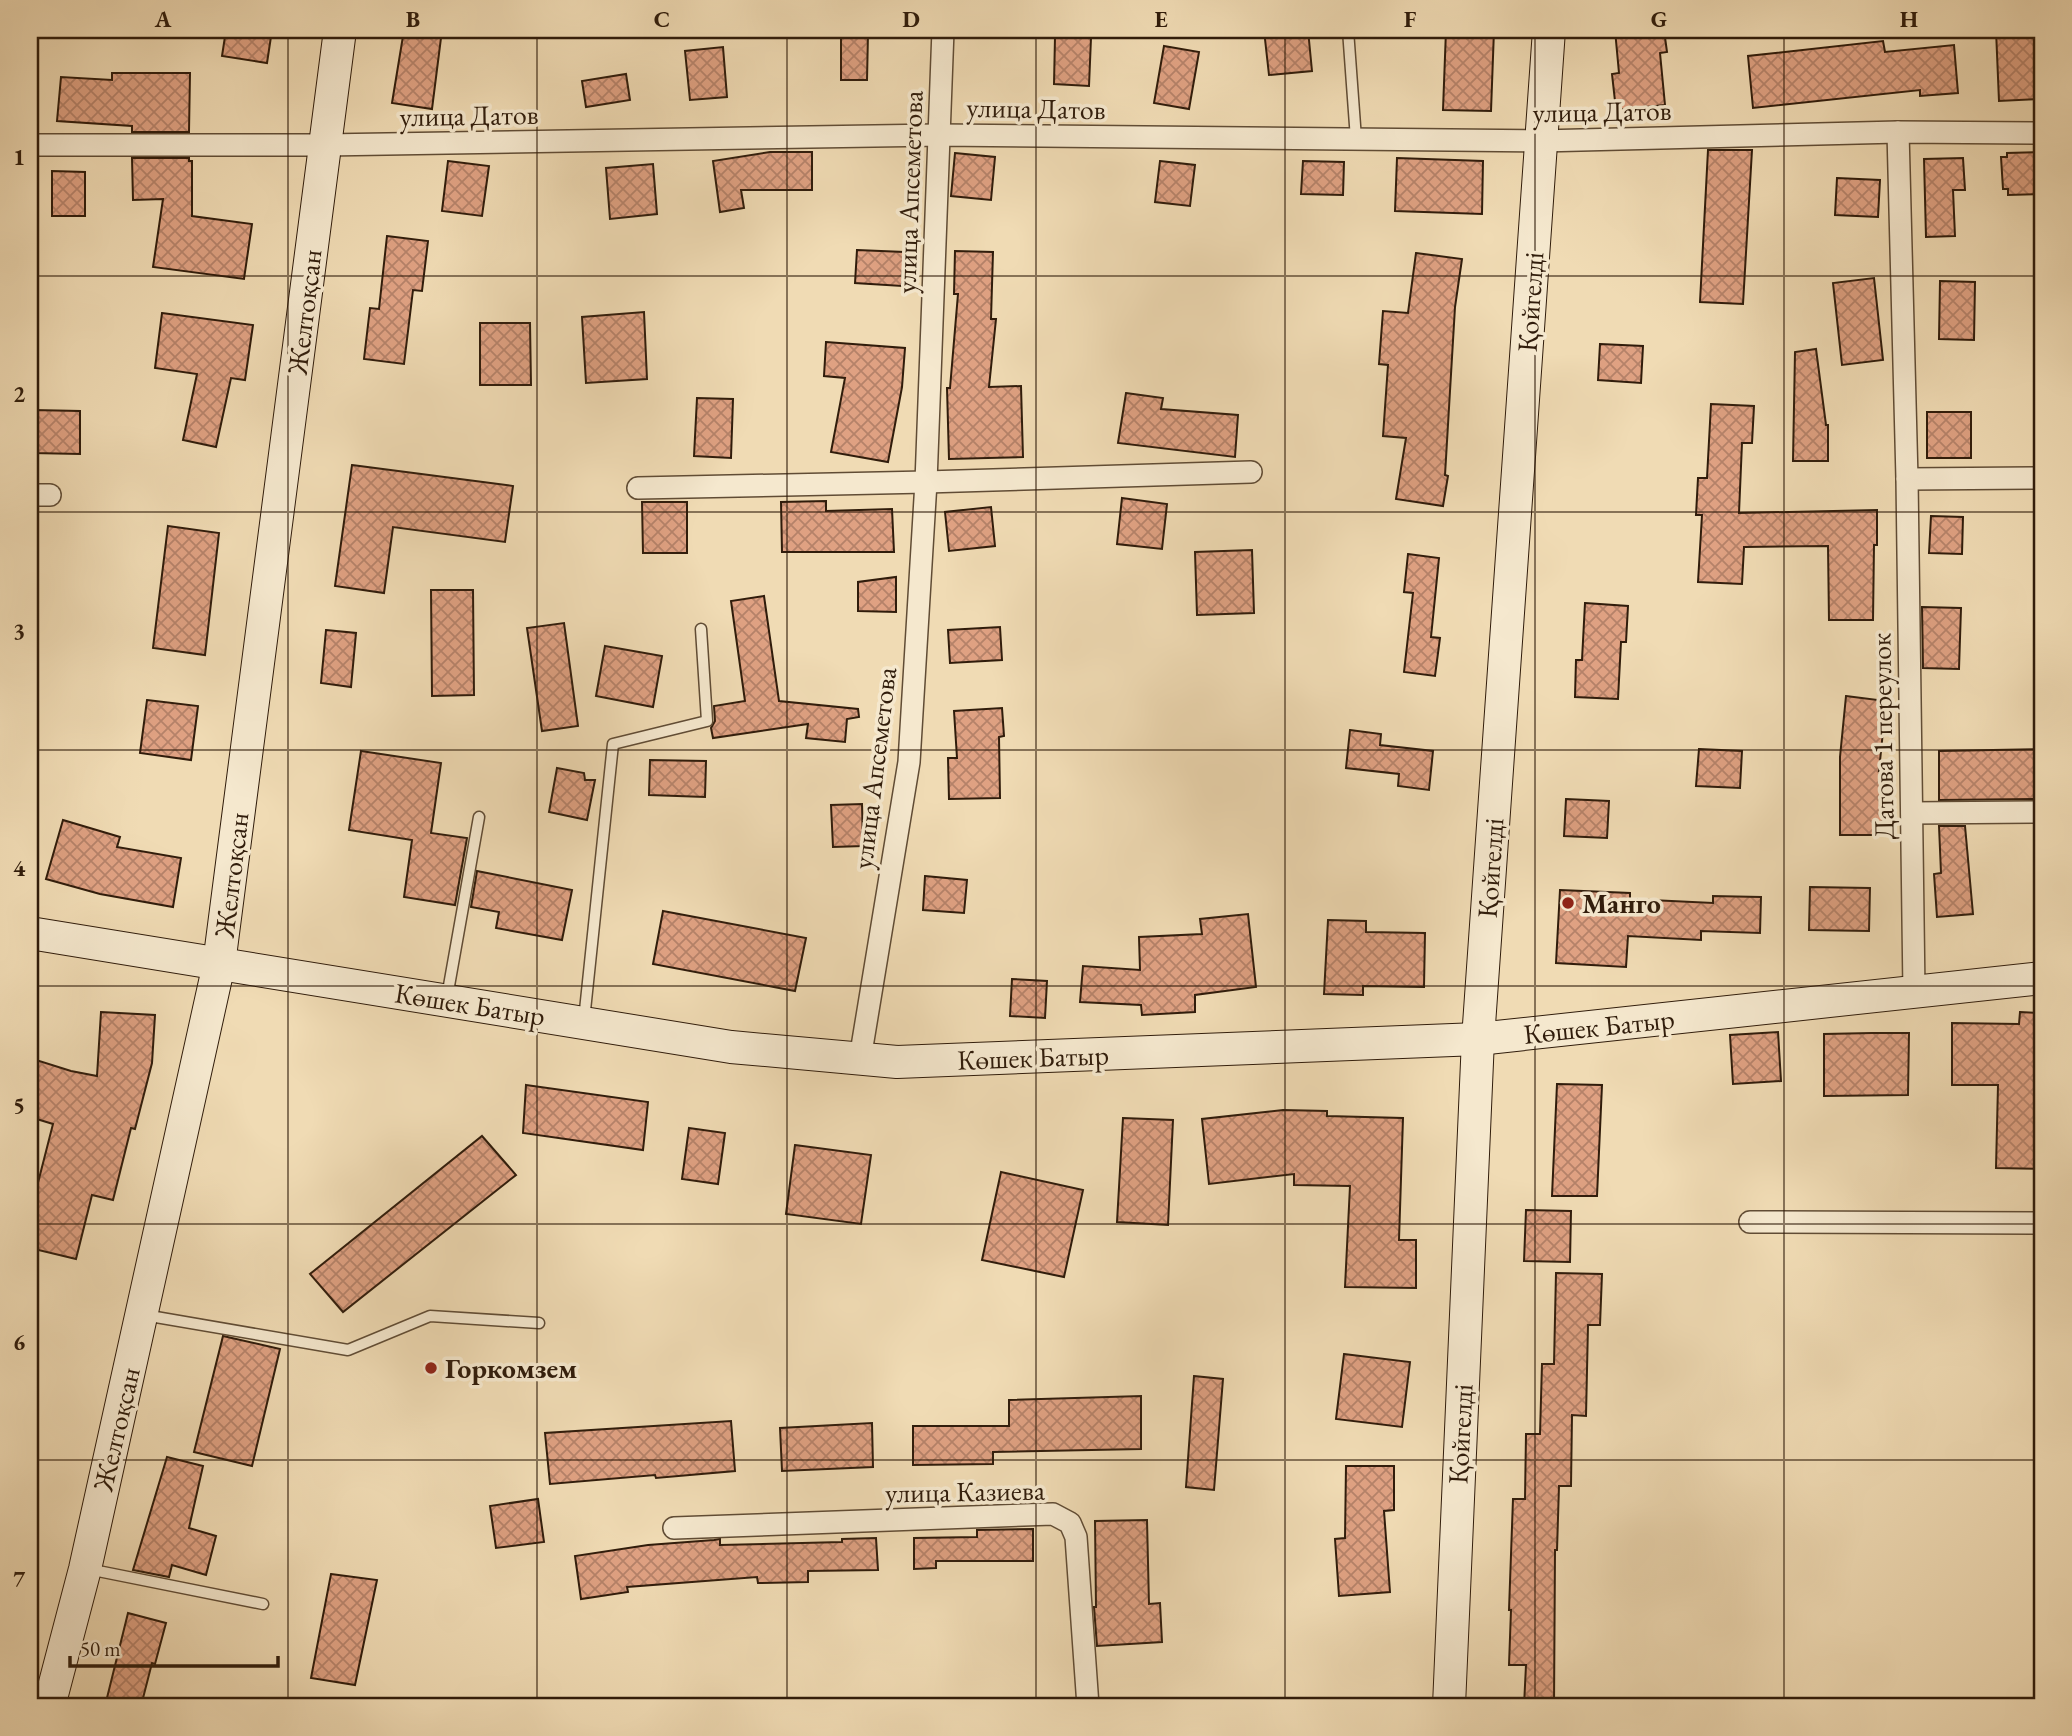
<svg xmlns="http://www.w3.org/2000/svg" width="2072" height="1736" font-family="'EB Garamond',serif">
  <style>
    .building { fill: url(#building-cross-hatch); stroke: #301c0b; stroke-width: 2 }
    .lines { fill: none; stroke-linecap: round; stroke-linejoin: round }
    .lane-casing { stroke: #604c35; stroke-width: 13 }
    .street-casing { stroke: #604c35; stroke-width: 24 }
    .secondary-casing { stroke: #301c0b; stroke-width: 34 }
    .lane { stroke: #f5e8ce; stroke-width: 10 }
    .street { stroke: #f5e8ce; stroke-width: 21 }
    .secondary { stroke: #f5e8ce; stroke-width: 32 }
    .grid { fill: none; stroke: #301c0b; stroke-width: 2; stroke-opacity: 0.55 }
    .poi-dot { fill: #8f2418; stroke: #f5e8ce; stroke-width: 2.5 }
    .labels { text-anchor: middle; stroke-width: 7; stroke-linejoin: round; paint-order: stroke }
    .street-label { font-size: 28px; fill: #301c0b; stroke: #f5e8ce }
    .poi-label { font-size: 28px; font-weight: bold; fill: #301c0b; stroke: #f5e8ce; text-anchor: start }
    .neatline { fill: none; stroke: #301c0b; stroke-width: 2.5 }
    .grid-label { font-size: 23px; text-anchor: middle; font-weight: bold; fill: #301c0b }
  </style>
  <defs>
    <pattern id="building-cross-hatch" width="8" height="8" patternUnits="userSpaceOnUse" patternTransform="scale(1.75)"><rect width="8" height="8" fill="#dfa182"/><path d="M0 0l8 8M0 8l8-8" fill="none" stroke="#b58269"/></pattern>
  </defs>
  <rect width="100%" height="100%" fill="#f0dbb4"/>
  <filter id="stains"><feTurbulence type="fractalNoise" baseFrequency=".00286" numOctaves="4"/><feColorMatrix values="0 0 0 0 .2 0 0 0 0 .09 0 0 0 0 .02 0 0 0 .5 -.17"/></filter>
  <radialGradient id="worn" r=".72"><stop offset=".6" stop-color="#630" stop-opacity="0"/><stop offset="1" stop-color="#630" stop-opacity=".3"/></radialGradient>
  <!-- building -->
  <g class="building">
    <path d="M 226,30 L 272,30 L 267,63 L 222,56 Z"/>
    <path d="M 404,30 L 442,30 L 432,109 L 392,103 Z"/>
    <path d="M 1264,30 L 1308,30 L 1312,71 L 1269,75 Z"/>
    <path d="M 1446,30 L 1494,30 L 1491,111 L 1443,110 Z"/>
    <path d="M 1615,30 L 1664,30 L 1667,52 L 1660,53 L 1665,105 L 1616,110 L 1612,74 L 1619,73 Z"/>
    <path d="M 1996,30 L 2042,30 L 2042,99 L 1999,101 Z"/>
    <path d="M 841,34 L 868,34 L 867,80 L 841,80 Z"/>
    <path d="M 1055,37 L 1091,38 L 1089,86 L 1054,84 Z"/>
    <path d="M 1883,41 L 1885,52 L 1954,45 L 1958,93 L 1920,96 L 1920,90 L 1753,108 L 1748,56 Z"/>
    <path d="M 1164,46 L 1199,52 L 1189,109 L 1154,103 Z"/>
    <path d="M 723,47 L 727,97 L 690,100 L 685,51 Z"/>
    <path d="M 112,73 L 190,73 L 189,132 L 132,132 L 132,126 L 57,121 L 61,77 L 112,80 Z"/>
    <path d="M 626,74 L 630,100 L 586,107 L 582,81 Z"/>
    <path d="M 1708,150 L 1752,150 L 1743,304 L 1700,302 Z"/>
    <path d="M 770,152 L 812,152 L 812,190 L 741,190 L 744,208 L 720,212 L 713,161 Z"/>
    <path d="M 2042,152 L 2042,194 L 2008,195 L 2008,189 L 2003,189 L 2001,157 L 2007,157 L 2007,153 Z"/>
    <path d="M 955,153 L 995,157 L 991,200 L 951,196 Z"/>
    <path d="M 132,158 L 189,158 L 189,161 L 192,161 L 192,216 L 252,224 L 244,279 L 153,267 L 163,199 L 133,200 Z"/>
    <path d="M 1397,158 L 1483,161 L 1482,214 L 1395,211 Z"/>
    <path d="M 1963,158 L 1965,190 L 1953,190 L 1955,236 L 1926,237 L 1924,159 Z"/>
    <path d="M 448,161 L 489,166 L 482,216 L 442,211 Z"/>
    <path d="M 1160,161 L 1195,165 L 1190,206 L 1155,202 Z"/>
    <path d="M 1303,161 L 1344,162 L 1343,195 L 1301,194 Z"/>
    <path d="M 653,164 L 657,214 L 610,219 L 606,168 Z"/>
    <path d="M 52,171 L 85,172 L 85,216 L 52,216 Z"/>
    <path d="M 1837,178 L 1880,180 L 1878,217 L 1835,215 Z"/>
    <path d="M 387,236 L 428,241 L 422,291 L 413,290 L 404,364 L 364,359 L 370,308 L 379,309 Z"/>
    <path d="M 857,250 L 904,252 L 902,286 L 855,283 Z"/>
    <path d="M 955,251 L 993,252 L 991,319 L 996,319 L 989,387 L 1021,386 L 1023,457 L 949,459 L 947,388 L 950,388 L 958,294 L 954,294 Z"/>
    <path d="M 1416,253 L 1462,259 L 1455,307 L 1445,475 L 1448,476 L 1443,506 L 1396,499 L 1406,438 L 1383,436 L 1388,365 L 1379,364 L 1383,311 L 1408,313 Z"/>
    <path d="M 1874,278 L 1883,360 L 1842,365 L 1833,283 Z"/>
    <path d="M 1940,281 L 1975,282 L 1974,340 L 1939,339 Z"/>
    <path d="M 644,312 L 647,379 L 586,383 L 582,317 Z"/>
    <path d="M 162,313 L 253,325 L 245,380 L 231,378 L 216,447 L 183,440 L 197,374 L 155,368 Z"/>
    <path d="M 480,323 L 530,323 L 531,385 L 480,385 Z"/>
    <path d="M 826,342 L 905,348 L 902,387 L 888,462 L 831,452 L 845,378 L 824,376 Z"/>
    <path d="M 1600,344 L 1643,346 L 1641,383 L 1598,380 Z"/>
    <path d="M 1816,349 L 1826,425 L 1828,425 L 1828,461 L 1793,461 L 1795,352 Z"/>
    <path d="M 1126,393 L 1163,398 L 1161,409 L 1238,415 L 1235,457 L 1118,443 Z"/>
    <path d="M 697,398 L 733,399 L 731,458 L 694,456 Z"/>
    <path d="M 1711,404 L 1754,406 L 1752,443 L 1742,443 L 1739,513 L 1877,510 L 1877,545 L 1874,545 L 1873,620 L 1829,620 L 1828,546 L 1744,547 L 1742,584 L 1698,582 L 1702,515 L 1696,515 L 1698,478 L 1707,478 Z"/>
    <path d="M 33,410 L 80,411 L 80,454 L 32,453 Z"/>
    <rect x="1927" y="412" width="44" height="46"/>
    <path d="M 352,465 L 513,486 L 505,542 L 393,527 L 384,593 L 335,586 Z"/>
    <path d="M 1122,498 L 1167,504 L 1162,549 L 1117,544 Z"/>
    <path d="M 826,501 L 826,511 L 892,509 L 894,552 L 782,552 L 781,502 Z"/>
    <path d="M 642,502 L 687,502 L 687,553 L 643,553 Z"/>
    <path d="M 991,507 L 995,546 L 949,551 L 945,512 Z"/>
    <path d="M 1931,516 L 1963,517 L 1962,554 L 1929,553 Z"/>
    <path d="M 168,526 L 219,533 L 205,655 L 153,648 Z"/>
    <path d="M 1252,550 L 1254,613 L 1197,615 L 1195,552 Z"/>
    <path d="M 1408,554 L 1439,558 L 1431,637 L 1440,638 L 1435,676 L 1404,672 L 1413,593 L 1404,592 Z"/>
    <path d="M 896,577 L 896,612 L 858,611 L 858,582 Z"/>
    <path d="M 431,590 L 473,590 L 474,695 L 432,696 Z"/>
    <path d="M 764,596 L 779,701 L 858,709 L 859,717 L 847,719 L 845,742 L 806,738 L 808,724 L 713,738 L 711,728 L 715,721 L 714,706 L 745,701 L 731,601 Z"/>
    <path d="M 1585,603 L 1628,606 L 1626,642 L 1621,642 L 1618,699 L 1575,697 L 1576,660 L 1582,660 Z"/>
    <path d="M 1922,607 L 1961,608 L 1959,669 L 1923,668 Z"/>
    <path d="M 564,623 L 578,726 L 542,731 L 527,628 Z"/>
    <path d="M 1000,627 L 1002,660 L 950,663 L 948,630 Z"/>
    <path d="M 326,630 L 356,633 L 351,687 L 321,683 Z"/>
    <path d="M 605,646 L 662,656 L 653,707 L 596,696 Z"/>
    <path d="M 1846,696 L 1886,701 L 1879,771 L 1882,771 L 1883,835 L 1840,835 L 1840,757 Z"/>
    <path d="M 147,700 L 198,706 L 191,760 L 140,753 Z"/>
    <path d="M 1002,708 L 1004,736 L 999,737 L 1000,798 L 949,799 L 948,758 L 957,758 L 954,711 Z"/>
    <path d="M 1350,730 L 1381,734 L 1380,745 L 1433,751 L 1429,790 L 1398,786 L 1399,774 L 1346,768 Z"/>
    <path d="M 1699,749 L 1742,751 L 1740,788 L 1696,786 Z"/>
    <path d="M 2042,749 L 2042,799 L 1939,800 L 1939,751 Z"/>
    <path d="M 361,751 L 441,763 L 431,833 L 467,838 L 455,905 L 404,897 L 412,840 L 349,830 Z"/>
    <path d="M 650,760 L 706,761 L 705,797 L 649,795 Z"/>
    <path d="M 557,768 L 584,773 L 585,780 L 595,780 L 587,820 L 549,812 Z"/>
    <path d="M 1566,799 L 1609,801 L 1607,838 L 1564,836 Z"/>
    <path d="M 862,804 L 863,846 L 833,847 L 831,805 Z"/>
    <path d="M 63,820 L 120,837 L 117,847 L 181,858 L 173,907 L 100,894 L 46,879 Z"/>
    <path d="M 1939,826 L 1965,826 L 1973,914 L 1937,917 L 1934,874 L 1941,873 Z"/>
    <path d="M 477,871 L 572,890 L 562,940 L 496,928 L 499,912 L 471,907 Z"/>
    <path d="M 925,876 L 967,880 L 964,913 L 923,910 Z"/>
    <path d="M 1810,887 L 1870,888 L 1869,931 L 1809,930 Z"/>
    <path d="M 1560,890 L 1630,893 L 1630,899 L 1713,903 L 1713,896 L 1761,897 L 1760,933 L 1701,931 L 1701,940 L 1628,936 L 1626,967 L 1556,963 Z"/>
    <path d="M 663,911 L 806,938 L 795,991 L 653,964 Z"/>
    <path d="M 1248,914 L 1256,987 L 1195,995 L 1195,1012 L 1142,1015 L 1141,1005 L 1080,1002 L 1083,966 L 1140,970 L 1139,937 L 1202,934 L 1200,919 Z"/>
    <path d="M 1328,920 L 1366,921 L 1366,932 L 1425,933 L 1424,987 L 1363,986 L 1363,995 L 1324,994 Z"/>
    <path d="M 1012,979 L 1047,981 L 1045,1018 L 1010,1016 Z"/>
    <path d="M 101,1012 L 155,1015 L 152,1063 L 135,1129 L 131,1128 L 113,1200 L 92,1195 L 76,1259 L 30,1248 L 30,1214 L 53,1124 L 30,1117 L 30,1058 L 71,1071 L 97,1076 Z"/>
    <path d="M 2020,1012 L 2042,1013 L 2042,1169 L 1996,1168 L 1998,1085 L 1952,1085 L 1952,1023 L 2019,1024 Z"/>
    <path d="M 1778,1032 L 1781,1081 L 1733,1084 L 1730,1035 Z"/>
    <path d="M 1872,1033 L 1909,1033 L 1908,1095 L 1824,1096 L 1824,1034 Z"/>
    <path d="M 1557,1084 L 1602,1085 L 1597,1196 L 1552,1196 Z"/>
    <path d="M 526,1085 L 648,1102 L 643,1150 L 523,1133 Z"/>
    <path d="M 1283,1110 L 1327,1111 L 1327,1116 L 1403,1118 L 1399,1240 L 1416,1240 L 1416,1288 L 1345,1287 L 1350,1186 L 1294,1185 L 1294,1174 L 1209,1184 L 1202,1119 Z"/>
    <path d="M 1123,1118 L 1173,1120 L 1168,1225 L 1117,1222 Z"/>
    <path d="M 689,1128 L 725,1133 L 718,1184 L 682,1179 Z"/>
    <path d="M 482,1136 L 516,1175 L 343,1312 L 310,1274 Z"/>
    <path d="M 795,1145 L 871,1155 L 861,1224 L 786,1214 Z"/>
    <path d="M 1001,1172 L 1083,1190 L 1064,1277 L 982,1260 Z"/>
    <path d="M 1526,1210 L 1571,1211 L 1570,1262 L 1524,1261 Z"/>
    <path d="M 1556,1273 L 1602,1274 L 1600,1325 L 1588,1325 L 1586,1416 L 1572,1415 L 1571,1486 L 1559,1486 L 1557,1550 L 1555,1550 L 1554,1706 L 1524,1706 L 1526,1665 L 1509,1665 L 1511,1610 L 1509,1610 L 1513,1499 L 1525,1499 L 1526,1434 L 1540,1434 L 1542,1364 L 1554,1364 Z"/>
    <path d="M 223,1336 L 280,1349 L 252,1466 L 194,1452 Z"/>
    <path d="M 1344,1354 L 1410,1362 L 1402,1427 L 1336,1419 Z"/>
    <path d="M 1194,1376 L 1223,1379 L 1214,1490 L 1186,1487 Z"/>
    <path d="M 1141,1396 L 1141,1449 L 993,1452 L 993,1464 L 913,1465 L 913,1426 L 1009,1426 L 1009,1400 Z"/>
    <path d="M 731,1421 L 735,1471 L 656,1478 L 655,1475 L 550,1484 L 545,1433 Z"/>
    <path d="M 872,1423 L 873,1467 L 782,1471 L 780,1428 Z"/>
    <path d="M 167,1457 L 203,1466 L 189,1528 L 216,1536 L 206,1575 L 172,1565 L 169,1577 L 133,1570 Z"/>
    <path d="M 1346,1466 L 1394,1466 L 1394,1510 L 1384,1511 L 1390,1592 L 1339,1596 L 1335,1539 L 1345,1538 Z"/>
    <path d="M 538,1499 L 544,1542 L 496,1548 L 490,1506 Z"/>
    <path d="M 1147,1520 L 1149,1604 L 1160,1603 L 1162,1642 L 1097,1646 L 1094,1607 L 1096,1607 L 1095,1521 Z"/>
    <path d="M 1033,1529 L 1033,1561 L 936,1561 L 936,1568 L 914,1569 L 914,1538 L 977,1537 L 977,1530 Z"/>
    <path d="M 876,1538 L 878,1570 L 808,1571 L 808,1582 L 758,1583 L 757,1577 L 627,1587 L 628,1592 L 581,1599 L 575,1556 L 648,1545 L 714,1540 L 720,1539 L 720,1545 L 842,1542 L 842,1539 Z"/>
    <path d="M 331,1574 L 377,1580 L 355,1685 L 311,1678 Z"/>
    <path d="M 128,1613 L 166,1623 L 155,1664 L 152,1663 L 141,1706 L 105,1706 Z"/>
  </g>
  <g class="lines">
    <defs>
      <g id="lane">
        <path d="M 1348,30 L 1356,139"/>
        <path d="M 447,997 L 479,817"/>
        <path d="M 584,1020 L 613,744 L 707,721 L 701,629"/>
        <path d="M 144,1315 L 348,1350 L 430,1316 L 539,1323"/>
        <path d="M 88,1569 L 263,1604"/>
      </g>
      <g id="street">
        <path d="M 1898,132 L 1907,479 L 1914,992"/>
        <path d="M 30,145 L 325,145 L 938,135 L 1541,141 L 1898,132 L 2042,133"/>
        <path d="M 1907,479 L 2042,478"/>
        <path d="M 638,488 L 926,482 L 1251,472"/>
        <path d="M 30,495 L 50,495"/>
        <path d="M 1912,813 L 2042,812"/>
        <path d="M 860,1059 L 909,762 L 926,482 L 943,30"/>
        <path d="M 1750,1222 L 2042,1223"/>
        <path d="M 674,1528 L 1053,1514 L 1070,1523 L 1076,1537 L 1088,1706"/>
      </g>
      <g id="secondary">
        <path d="M 30,933 L 731,1047 L 897,1062 L 1478,1039 L 2042,978"/>
        <path d="M 49,1706 L 85,1569 L 219,964 L 340,30"/>
        <path d="M 1449,1706 L 1478,1039 L 1549,30"/>
      </g>
    </defs>
    <!-- lane casing -->
    <use href="#lane" class="lane-casing"/>
    <!-- street casing -->
    <use href="#street" class="street-casing"/>
    <!-- secondary casing -->
    <use href="#secondary" class="secondary-casing"/>
    <!-- lane -->
    <use href="#lane" class="lane"/>
    <!-- street -->
    <use href="#street" class="street"/>
    <!-- secondary -->
    <use href="#secondary" class="secondary"/>
  </g>
  <!-- grid -->
  <path class="grid" d="M 288,30 L 288,1706M 537,30 L 537,1706M 787,30 L 787,1706M 1036,30 L 1036,1706M 1285,30 L 1285,1706M 1535,30 L 1535,1706M 1784,30 L 1784,1706M 30,276 L 2042,276M 30,512 L 2042,512M 30,750 L 2042,750M 30,986 L 2042,986M 30,1224 L 2042,1224M 30,1460 L 2042,1460"/>
  <!-- markers -->
  <g class="poi-dot">
    <circle cx="1568" cy="903" r="7"/>
    <circle cx="431" cy="1368" r="7"/>
  </g>
  <g class="labels">
    <!-- street labels -->
    <g class="street-label">
      <text transform="translate(1036 108) rotate(1)" y="10">улица Датов</text>
      <text transform="translate(1602 111) rotate(-1)" y="10">улица Датов</text>
      <text transform="translate(469 115) rotate(-1)" y="10">улица Датов</text>
      <text transform="translate(909 192) rotate(-88)" y="10">улица Апсеметова</text>
      <text transform="translate(1530 302) rotate(-86)" y="10">Қойгелді</text>
      <text transform="translate(304 312) rotate(-83)" y="10">Желтоқсан</text>
      <text transform="translate(1882 736) rotate(-91)" y="10">Датова 1 переулок</text>
      <text transform="translate(874 768) rotate(-83)" y="10">улица Апсеметова</text>
      <text transform="translate(1490 868) rotate(-86)" y="10">Қойгелді</text>
      <text transform="translate(231 875) rotate(-83)" y="10">Желтоқсан</text>
      <text transform="translate(470 1004) rotate(9)" y="10">Көшек Батыр</text>
      <text transform="translate(1599 1026) rotate(-6)" y="10">Көшек Батыр</text>
      <text transform="translate(1033 1057) rotate(-2)" y="10">Көшек Батыр</text>
      <text transform="translate(116 1429) rotate(-77)" y="10">Желтоқсан</text>
      <text transform="translate(1460 1434) rotate(-87)" y="10">Қойгелді</text>
      <text transform="translate(965 1491) rotate(-1)" y="10">улица Казиева</text>
    </g>
    <!-- poi labels -->
    <g class="poi-label">
      <text x="1582" y="913">Манго</text>
      <text x="445" y="1378">Горкомзем</text>
    </g>
  </g>
  <!-- margin -->
  <rect width="2072" height="1736" fill="none" stroke="#f0dbb4" stroke-width="77"/>
  <!-- scale -->
  <path d="M70 1656v10h208v-10" fill="none" stroke="#301c0b" stroke-width="3.5"/>
  <text x="80" y="1656" font-size="21" fill="#301c0b" stroke="#f5e8ce" stroke-width="5" paint-order="stroke">50 m</text>
  <rect x="38" y="38" width="1996" height="1660" class="neatline"/>
  <g class="grid-label">
    <text x="163" y="27">A</text>
    <text x="413" y="27">B</text>
    <text x="662" y="27">C</text>
    <text x="911" y="27">D</text>
    <text x="1161" y="27">E</text>
    <text x="1410" y="27">F</text>
    <text x="1659" y="27">G</text>
    <text x="1909" y="27">H</text>
    <text x="19" y="165">1</text>
    <text x="19" y="402">2</text>
    <text x="19" y="639">3</text>
    <text x="19" y="876">4</text>
    <text x="19" y="1113">5</text>
    <text x="19" y="1350">6</text>
    <text x="19" y="1587">7</text>
  </g>
  <rect width="100%" height="100%" filter="url(#stains)"/>
  <rect width="100%" height="100%" fill="url(#worn)"/>
</svg>
